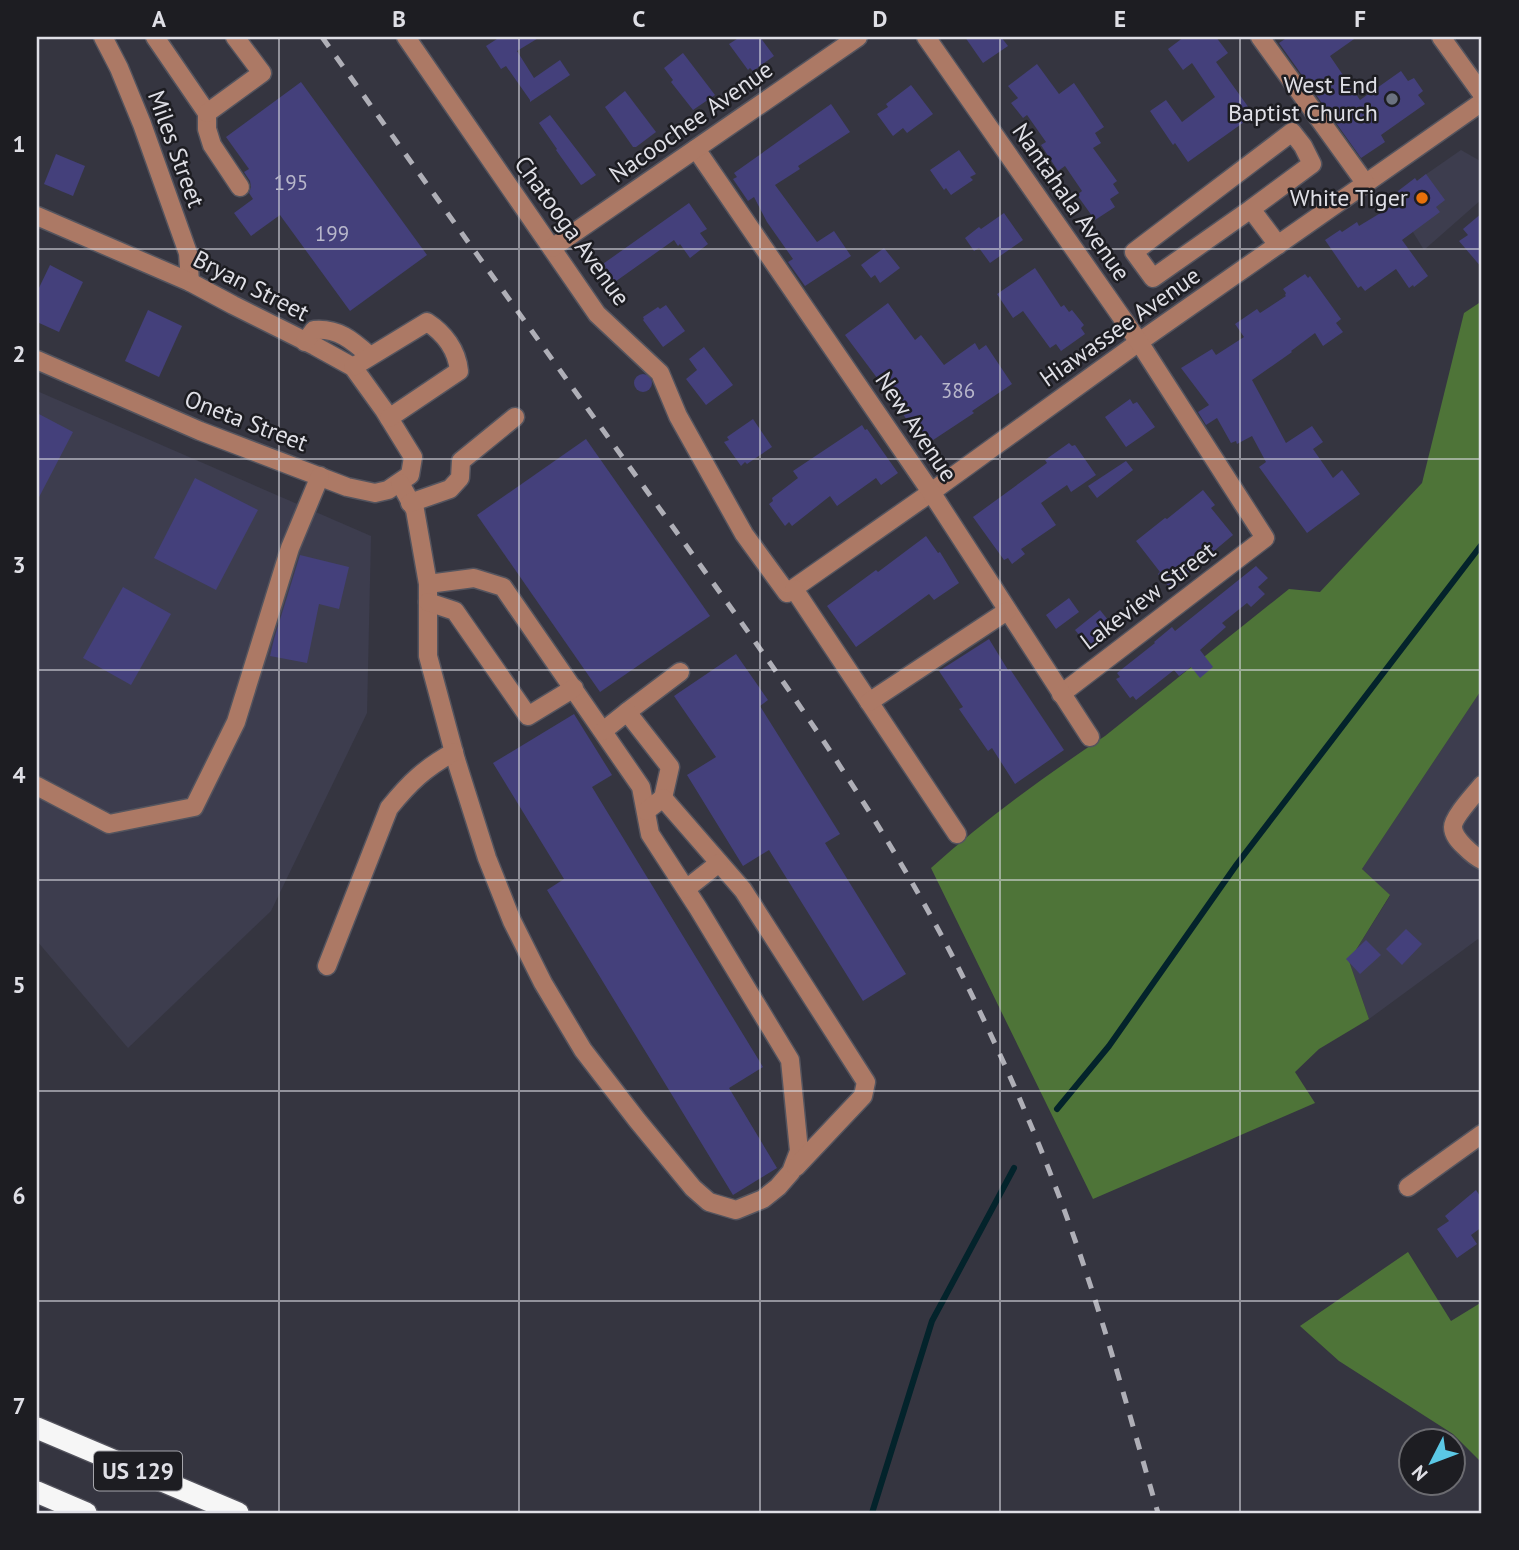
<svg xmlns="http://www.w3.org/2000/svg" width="1519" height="1550" font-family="'PT Sans',sans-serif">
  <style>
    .built { fill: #3d3d4e }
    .forest { fill: #4e7438 }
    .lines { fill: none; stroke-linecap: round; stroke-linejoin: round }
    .stream { stroke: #03232b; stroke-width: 6 }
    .building { fill: #44407b }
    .minor-casing { stroke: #54545e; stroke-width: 21 }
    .highway-casing { stroke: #54545e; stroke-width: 24 }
    .minor { stroke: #ac7965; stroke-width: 18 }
    .highway { stroke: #f6f6f6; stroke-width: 21 }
    .rail { stroke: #afafb7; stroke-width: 5; stroke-dasharray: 12 12; stroke-linecap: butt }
    .grid { fill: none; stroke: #dfdfe6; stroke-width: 2; stroke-opacity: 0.55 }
    .worship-dot { fill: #6b7280; stroke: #1d1d22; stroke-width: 2.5 }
    .food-dot { fill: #e8710a; stroke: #1d1d22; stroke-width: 2.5 }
    .labels { text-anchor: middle; stroke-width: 5; stroke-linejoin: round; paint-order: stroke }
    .number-label { font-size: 21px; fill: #b8b7cb }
    .shield { fill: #1d1d22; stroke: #a5a5ab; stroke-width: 2 }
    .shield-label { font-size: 23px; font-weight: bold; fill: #dfdfe6 }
    .poi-label { font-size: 24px; fill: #dfdfe6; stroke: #1d1d22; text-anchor: end }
    .street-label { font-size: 24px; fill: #dfdfe6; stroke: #1d1d22 }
    .neatline { fill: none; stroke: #dfdfe6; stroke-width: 2.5 }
    .grid-label { font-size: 23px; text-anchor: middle; font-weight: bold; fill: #dfdfe6 }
  </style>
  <rect width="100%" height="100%" fill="#353540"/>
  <!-- built -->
  <g class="built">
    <path d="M 1461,150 L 1482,162 L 1482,199 L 1424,250 L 1392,198 Z"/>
    <path d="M 37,391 L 371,536 L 367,713 L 271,911 L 128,1048 L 37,941 Z"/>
    <path d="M 1482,689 L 1482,943 L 1478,939 L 1369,1019 L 1349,961 L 1390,896 L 1362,869 Z"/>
  </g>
  <!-- forest -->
  <g class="forest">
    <path d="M 1482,301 L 1482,689 L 1362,869 L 1390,895 L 1349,961 L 1369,1019 L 1319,1049 L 1295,1072 L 1315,1103 L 1093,1199 L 931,868 C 985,819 1045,776 1105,736 L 1289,589 L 1320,592 L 1422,483 L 1464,313 Z"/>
    <path d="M 1408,1252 L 1451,1321 L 1482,1302 L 1482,1463 L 1453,1434 L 1339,1361 L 1300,1326 Z"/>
  </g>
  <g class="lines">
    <!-- stream -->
    <g class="stream">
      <path d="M 1057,1109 L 1109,1046 L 1237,864 L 1482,544"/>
      <path d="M 872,1513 L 932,1321 L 1014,1168"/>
    </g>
  </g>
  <!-- building -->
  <g class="building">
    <path d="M 500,37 L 540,37 L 517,51 L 534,78 L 560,60 L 570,75 L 530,102 L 530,100 L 506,66 L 501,69 L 486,46 Z"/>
    <path d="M 740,37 L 760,37 L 774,56 L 753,71 L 750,68 L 748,70 L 729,44 Z"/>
    <path d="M 965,37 L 1001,37 L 1008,46 L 983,63 Z"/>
    <path d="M 1184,37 L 1216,37 L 1228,53 L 1216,62 L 1254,115 L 1188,162 L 1175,143 L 1173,145 L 1150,111 L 1166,100 L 1182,122 L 1215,97 L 1192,63 L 1183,70 L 1168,49 Z"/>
    <path d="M 1288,37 L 1357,37 L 1330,56 L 1360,100 L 1401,71 L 1408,81 L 1414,78 L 1423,91 L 1418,95 L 1425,104 L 1381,135 L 1385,142 L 1361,158 L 1279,43 Z"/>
    <path d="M 683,53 L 715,95 L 693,110 L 671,82 L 673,80 L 664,68 Z"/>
    <path d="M 1037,64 L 1059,94 L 1074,83 L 1104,127 L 1095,133 L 1101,143 L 1093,148 L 1117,181 L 1113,184 L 1119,193 L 1110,199 L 1115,207 L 1095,220 L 1077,195 L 1082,191 L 1065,166 L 1058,171 L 1041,145 L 1046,142 L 1027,115 L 1023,118 L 1011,103 L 1018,98 L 1008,86 Z"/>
    <path d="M 301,82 L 427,255 L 350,311 L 280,215 L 251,236 L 234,213 L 253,199 L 249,193 L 251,187 L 250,181 L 244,172 L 249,169 L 226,137 Z"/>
    <path d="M 911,85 L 933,114 L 907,133 L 903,128 L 893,136 L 877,114 L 888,107 L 886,104 Z"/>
    <path d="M 625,91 L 656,132 L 636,147 L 633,147 L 605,107 Z"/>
    <path d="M 831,104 L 850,132 L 798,166 L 800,169 L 775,185 L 817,242 L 834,231 L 851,256 L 805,286 L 788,262 L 793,259 L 767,222 L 754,197 L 748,201 L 733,179 L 737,177 L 734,173 Z"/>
    <path d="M 550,115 L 596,175 L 583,184 L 581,185 L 556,150 L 557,149 L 539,123 Z"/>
    <path d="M 959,150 L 976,174 L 970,177 L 973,180 L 951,195 L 946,188 L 944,190 L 930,170 Z"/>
    <path d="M 56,154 L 85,166 L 73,196 L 44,184 Z"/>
    <path d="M 1426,174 L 1445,200 L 1436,207 L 1440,212 L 1402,240 L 1428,276 L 1414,287 L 1413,285 L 1409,288 L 1396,269 L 1365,291 L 1361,286 L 1358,288 L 1325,240 L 1340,230 L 1342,232 L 1357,222 L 1359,226 L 1402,200 L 1398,191 L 1415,178 L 1417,181 Z"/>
    <path d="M 689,203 L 707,229 L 700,233 L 708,244 L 690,258 L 680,244 L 678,246 L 674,240 L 612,284 L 600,266 Z"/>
    <path d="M 1004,213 L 1023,240 L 990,263 L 979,248 L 974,251 L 965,238 L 979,227 L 981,229 Z"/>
    <path d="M 1482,213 L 1482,268 L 1459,241 L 1468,235 L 1463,229 Z"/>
    <path d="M 884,248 L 900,268 L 880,283 L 875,275 L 871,278 L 861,265 Z"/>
    <path d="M 50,265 L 83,282 L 59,332 L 37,322 L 37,292 Z"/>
    <path d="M 1035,268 L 1061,307 L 1064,305 L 1069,312 L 1072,310 L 1084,325 L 1081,328 L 1085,334 L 1061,351 L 1056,344 L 1050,348 L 1023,311 L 1013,318 L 997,294 Z"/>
    <path d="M 1305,274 L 1308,278 L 1310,276 L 1341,319 L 1336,323 L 1343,332 L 1323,346 L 1315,333 L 1291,351 L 1292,352 L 1252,380 L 1286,443 L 1312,426 L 1323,442 L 1313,449 L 1333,478 L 1342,470 L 1360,494 L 1307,533 L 1259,467 L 1266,462 L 1252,436 L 1237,444 L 1236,441 L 1231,443 L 1217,418 L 1206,425 L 1198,412 L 1209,405 L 1181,368 L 1212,349 L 1216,355 L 1244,337 L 1235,324 L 1257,309 L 1260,313 L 1286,296 L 1285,295 L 1286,293 L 1283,289 Z"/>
    <path d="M 888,303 L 915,340 L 921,335 L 944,365 L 975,343 L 979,350 L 986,345 L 1012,384 L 972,411 L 974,413 L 924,446 L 895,402 L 845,335 Z"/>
    <path d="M 666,305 L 685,331 L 663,347 L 643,320 L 644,319 L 643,317 L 658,307 L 660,309 Z"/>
    <path d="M 148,310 L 182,326 L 159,377 L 125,361 Z"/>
    <path d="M 704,347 L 733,385 L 706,405 L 686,379 L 697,370 L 689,359 Z"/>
    <circle cx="643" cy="383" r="9"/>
    <path d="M 1130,399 L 1133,404 L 1137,402 L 1155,427 L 1126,447 L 1105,417 Z"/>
    <path d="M 37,413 L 73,432 L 37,501 Z"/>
    <path d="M 753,419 L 772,447 L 747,464 L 745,462 L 741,466 L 724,442 L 729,440 L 727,437 Z"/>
    <path d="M 862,425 L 865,430 L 867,429 L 898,473 L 881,485 L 876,478 L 837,506 L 830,496 L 792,526 L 789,522 L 785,526 L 769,504 L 773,501 L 772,498 L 798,478 L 793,471 Z"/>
    <path d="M 586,439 L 710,616 L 600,692 L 477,515 Z"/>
    <path d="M 1069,443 L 1072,446 L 1075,445 L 1096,475 L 1071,492 L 1067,485 L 1041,503 L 1056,525 L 1021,549 L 1025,554 L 1012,564 L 1008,558 L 1004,560 L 973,517 L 1047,463 L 1045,460 Z"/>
    <path d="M 1126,461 L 1133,470 L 1097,498 L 1088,486 Z"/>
    <path d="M 195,478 L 258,510 L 216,590 L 154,558 Z"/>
    <path d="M 1203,490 L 1215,505 L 1211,508 L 1233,535 L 1170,588 L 1158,574 L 1160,572 L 1136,541 L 1165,518 L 1167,519 Z"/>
    <path d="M 926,536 L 938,553 L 940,552 L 959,583 L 934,600 L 929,594 L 856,647 L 827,606 L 876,570 L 878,572 Z"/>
    <path d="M 300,555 L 349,567 L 339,609 L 319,604 L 307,663 L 270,656 L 274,639 Z"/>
    <path d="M 1256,566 L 1268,578 L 1258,587 L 1265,594 L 1251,607 L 1247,603 L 1222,623 L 1226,627 L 1200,650 L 1213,667 L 1200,678 L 1191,667 L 1179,676 L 1174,670 L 1136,700 L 1133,696 L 1130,698 L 1116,679 L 1120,677 L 1117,673 L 1155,643 L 1154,642 L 1172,627 L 1175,631 Z"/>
    <path d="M 123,587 L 171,614 L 131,685 L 83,658 Z"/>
    <path d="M 1069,598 L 1079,612 L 1056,629 L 1046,615 Z"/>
    <path d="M 1100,610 L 1116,630 L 1091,649 L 1075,630 Z"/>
    <path d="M 989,639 L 1008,670 L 1010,669 L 1064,750 L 1015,784 L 992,748 L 988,751 L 959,709 L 963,707 L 939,671 Z"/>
    <path d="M 736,654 L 768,700 L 760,706 L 840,834 L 825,843 L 906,974 L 863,1001 L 769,850 L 743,866 L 687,775 L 716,757 L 674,696 Z"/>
    <path d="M 574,714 L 612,775 L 592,787 L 763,1067 L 729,1088 L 777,1168 L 733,1195 L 547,890 L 564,879 L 493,763 Z"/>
    <path d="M 1406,929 L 1422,944 L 1402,965 L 1386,949 Z"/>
    <path d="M 1366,940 L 1381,955 L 1360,974 L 1346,959 Z"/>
    <path d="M 1476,1190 L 1482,1199 L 1482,1227 L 1471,1235 L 1477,1244 L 1457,1258 L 1437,1229 L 1449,1221 L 1445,1216 Z"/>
  </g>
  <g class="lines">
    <defs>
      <g id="minor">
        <path d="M 103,37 L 119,68 L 142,124 L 188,253 L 190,282"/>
        <path d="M 155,37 L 207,113 L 207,129 L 212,145 L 240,187"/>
        <path d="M 406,37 L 597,314 L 660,373 L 678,416 L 744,534 L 787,593 L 923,498 L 1139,342 L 1482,102"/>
        <path d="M 926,37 L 1139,342 L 1265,538 L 1061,694"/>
        <path d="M 1260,37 L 1366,184"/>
        <path d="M 1441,37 L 1482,94"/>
        <path d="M 207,113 L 262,73 L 235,37"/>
        <path d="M 696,149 L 931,492 L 1090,737"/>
        <path d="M 1251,209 L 1153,278 L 1134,252 L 1292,132 L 1303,146 L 1312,164 L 1251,209 L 1278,245"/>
        <path d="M 37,216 L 190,282 L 233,305 L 315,346 L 353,367 L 384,410 L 413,457 L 410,475 L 388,490 L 375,493 L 347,487 L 200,431 L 37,360"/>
        <path d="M 552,248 L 858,37"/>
        <path d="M 305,342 L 314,330 C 338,328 352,340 370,356"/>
        <path d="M 353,367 L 427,322 C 444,333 457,350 459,371 L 389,418"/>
        <path d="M 400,483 L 415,510 L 428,584 L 428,656 L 456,760 L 487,858 L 512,921 L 543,983 L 583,1050 L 637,1120 L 693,1188 L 709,1202 L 736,1210 L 763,1199 L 778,1187 L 791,1172 L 799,1151 L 790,1060 L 698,908 L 650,834 L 641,787 L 503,587 L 474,578 L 428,584"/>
        <path d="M 410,503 L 450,489 L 460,478 L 461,461 L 515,417"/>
        <path d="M 794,589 L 957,834"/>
        <path d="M 428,602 L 455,611 L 528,716 L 574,688"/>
        <path d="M 869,702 L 1007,611"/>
        <path d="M 627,712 L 680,672"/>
        <path d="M 603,731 L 627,712 L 670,767 L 663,798"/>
        <path d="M 1482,785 C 1475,794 1453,817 1453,827 C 1453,835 1459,841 1464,846 C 1470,852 1475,857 1482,860"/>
        <path d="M 37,786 L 109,824 L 194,807 L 236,722 L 290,548 L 320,476"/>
        <path d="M 646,811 L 663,798 L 743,890 L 866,1082 L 863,1096 L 796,1167"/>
        <path d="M 686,889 L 719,863"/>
        <path d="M 327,966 L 389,808 C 410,782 425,768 454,752"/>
        <path d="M 1408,1187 L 1482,1134"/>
      </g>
      <g id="highway">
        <path d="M 37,1428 L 238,1513"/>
        <path d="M 37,1492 L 86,1513"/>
      </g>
    </defs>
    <!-- minor casing -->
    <use href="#minor" class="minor-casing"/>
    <!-- highway casing -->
    <use href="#highway" class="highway-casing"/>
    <!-- minor -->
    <use href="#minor" class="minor"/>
    <!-- highway -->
    <use href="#highway" class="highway"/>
    <!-- rail -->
    <path class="rail" d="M 322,37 C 433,193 545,350 657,505 C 767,658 881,812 965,981 C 1004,1060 1040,1142 1070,1226 C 1104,1320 1130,1417 1158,1513"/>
  </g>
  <!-- grid -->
  <path class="grid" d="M 279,37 L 279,1513M 519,37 L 519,1513M 760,37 L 760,1513M 1000,37 L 1000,1513M 1240,37 L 1240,1513M 37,249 L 1482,249M 37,459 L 1482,459M 37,670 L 1482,670M 37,880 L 1482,880M 37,1091 L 1482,1091M 37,1301 L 1482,1301"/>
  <!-- markers -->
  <circle class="worship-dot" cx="1392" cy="99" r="7"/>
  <circle class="food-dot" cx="1422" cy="198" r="7"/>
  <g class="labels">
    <!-- number labels -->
    <g class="number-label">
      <text x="291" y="190">195</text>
      <text x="332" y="241">199</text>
      <text x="958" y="398">386</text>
    </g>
    <!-- shield labels -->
    <rect class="shield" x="94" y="1451.5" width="88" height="39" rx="5"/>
    <g class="shield-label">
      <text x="138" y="1479">US 129</text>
    </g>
    <!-- poi labels -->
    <g class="poi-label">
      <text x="1378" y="93">West End<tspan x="1378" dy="28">Baptist Church</tspan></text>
      <text x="1408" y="206">White Tiger</text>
    </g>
    <!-- street labels -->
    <g class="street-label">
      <text transform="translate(691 122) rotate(-35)" y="8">Nacoochee Avenue</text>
      <text transform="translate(176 149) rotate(70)" y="8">Miles Street</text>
      <text transform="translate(1071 202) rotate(55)" y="8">Nantahala Avenue</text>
      <text transform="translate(572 231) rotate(54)" y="8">Chatooga Avenue</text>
      <text transform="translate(251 286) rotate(27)" y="8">Bryan Street</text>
      <text transform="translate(1120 327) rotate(-35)" y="8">Hiawassee Avenue</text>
      <text transform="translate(246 421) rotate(21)" y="8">Oneta Street</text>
      <text transform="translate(916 427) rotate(56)" y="8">New Avenue</text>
      <text transform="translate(1148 596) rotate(-37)" y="8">Lakeview Street</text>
    </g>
  </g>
  <!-- border -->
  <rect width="1519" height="1550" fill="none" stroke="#1d1d22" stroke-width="77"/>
  <!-- north arrow -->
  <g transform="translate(1432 1462) rotate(228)"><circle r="33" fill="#1d1d22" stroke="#6b6b70" stroke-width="2"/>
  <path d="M0-5L12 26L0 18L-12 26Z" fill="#5bc8e6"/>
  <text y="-10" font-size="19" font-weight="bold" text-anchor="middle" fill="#dfdfe6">N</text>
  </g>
  <rect x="38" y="38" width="1442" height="1474" class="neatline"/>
  <g class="grid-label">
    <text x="159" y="27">A</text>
    <text x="399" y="27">B</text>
    <text x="639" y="27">C</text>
    <text x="880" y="27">D</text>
    <text x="1120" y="27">E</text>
    <text x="1360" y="27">F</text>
    <text x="19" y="152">1</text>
    <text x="19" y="362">2</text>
    <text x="19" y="573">3</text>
    <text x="19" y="783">4</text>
    <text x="19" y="993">5</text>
    <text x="19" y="1204">6</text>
    <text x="19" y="1414">7</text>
  </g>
</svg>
